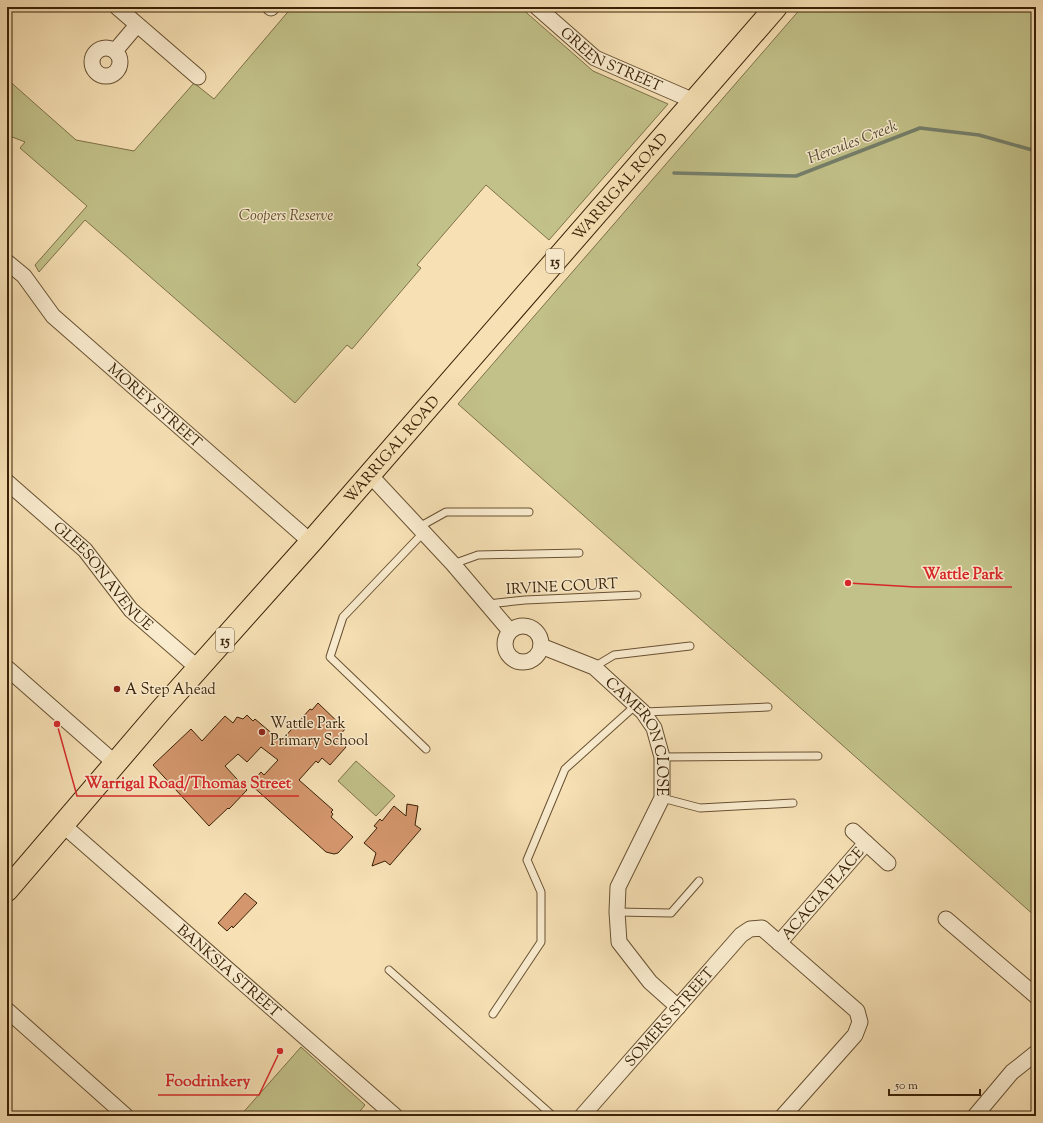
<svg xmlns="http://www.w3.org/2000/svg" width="1043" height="1123" font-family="'Sorts Mill Goudy',serif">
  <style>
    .green { fill: #c2c189; stroke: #7e7148 }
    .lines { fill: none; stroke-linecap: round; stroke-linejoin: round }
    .stream { stroke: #757f6b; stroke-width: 3.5 }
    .building { fill: #d4966d; stroke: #392106 }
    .lane-casing { stroke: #685132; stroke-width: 9 }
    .street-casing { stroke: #685132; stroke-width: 17 }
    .primary-casing { stroke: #392106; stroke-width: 24 }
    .lane { stroke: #f9ebce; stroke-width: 7 }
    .street { stroke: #f9ebce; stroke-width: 15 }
    .primary { stroke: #f6e0b4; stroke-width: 22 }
    .poi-dot { fill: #8f2418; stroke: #f9ebce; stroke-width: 1.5 }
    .labels { text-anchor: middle; stroke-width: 3; stroke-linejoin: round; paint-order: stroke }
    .shield { fill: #f9ebce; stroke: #735e42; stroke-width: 1 }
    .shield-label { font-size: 14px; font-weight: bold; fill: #392106 }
    .street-label { font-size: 15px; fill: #392106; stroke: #f9ebce }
    .park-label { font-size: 15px; font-style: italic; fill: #62512d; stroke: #f9ebce }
    .poi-label { font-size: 15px; fill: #392106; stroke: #f9ebce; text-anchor: start }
    .water-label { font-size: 16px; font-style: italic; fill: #575039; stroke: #f9ebce }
    .leader { fill: none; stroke: #d62828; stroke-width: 1.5 }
    .callout-dot { fill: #d62828; stroke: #f9ebce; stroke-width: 1.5 }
    .callout-label { font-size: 16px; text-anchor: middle; font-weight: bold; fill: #d62828; stroke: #f9ebce; stroke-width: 3; stroke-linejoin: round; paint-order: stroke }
  </style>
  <rect width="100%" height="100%" fill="#f6e0b4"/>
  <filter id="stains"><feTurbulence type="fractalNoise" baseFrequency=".005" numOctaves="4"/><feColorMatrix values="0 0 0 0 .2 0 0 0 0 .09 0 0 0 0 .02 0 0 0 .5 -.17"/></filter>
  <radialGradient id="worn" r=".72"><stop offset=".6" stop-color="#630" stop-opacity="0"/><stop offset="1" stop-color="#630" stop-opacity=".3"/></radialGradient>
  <!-- green -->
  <g class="green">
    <path d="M 292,7 L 520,7 L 593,71 L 668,104 L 549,240 L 486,185 L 417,265 L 421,268 L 352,349 L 347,345 L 295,403 L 85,220 L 39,272 L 35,265 L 87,206 L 20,148 L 25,142 L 7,135 L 7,79 L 76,140 L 134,151 L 194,83 L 214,99 Z"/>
    <path d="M 802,7 L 1036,7 L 1036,917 L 458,404 Z"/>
    <path d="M 356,761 L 395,796 L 376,816 L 338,781 Z"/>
    <path d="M 301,1047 L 365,1105 L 356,1116 L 240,1116 Z"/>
  </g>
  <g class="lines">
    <!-- stream -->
    <path class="stream" d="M 674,173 L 796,176 L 920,128 L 979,135 L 1036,151"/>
  </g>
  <!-- building -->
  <g class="building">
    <path d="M 318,703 L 345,729 L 339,736 L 341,737 L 339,740 L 346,747 L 330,765 L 322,758 L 318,763 L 316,761 L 299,780 L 333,810 L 331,812 L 333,814 L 331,817 L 353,837 L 338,853 L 334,854 L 326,852 L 250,784 L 261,772 L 264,775 L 278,760 L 261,747 L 247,762 L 238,754 L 225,766 L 247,790 L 229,809 L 228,808 L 209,826 L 153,765 L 191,729 L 202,741 L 225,716 L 233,723 L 237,717 L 243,719 L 247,715 L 253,721 L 255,719 L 281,741 L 310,709 L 312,710 Z"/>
    <path d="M 407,804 L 418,806 L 415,825 L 421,829 L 390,865 L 385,861 L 372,866 L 376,853 L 364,843 L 377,828 L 374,826 L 380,819 L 382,821 L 394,806 L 406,816 Z"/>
    <path d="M 245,893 L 257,903 L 233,928 L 232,926 L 227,931 L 218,923 Z"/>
  </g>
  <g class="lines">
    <defs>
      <g id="lane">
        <path d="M 419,527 L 446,512 L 529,512"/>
        <path d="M 424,532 L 343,617 L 330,657 L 426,749"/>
        <path d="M 453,564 L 478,555 L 579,553"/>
        <path d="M 488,604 L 525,600 L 637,595"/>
        <path d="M 594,667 L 614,655 L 690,646"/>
        <path d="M 644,712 L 768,707"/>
        <path d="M 662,757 L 818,756"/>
        <path d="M 662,798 L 700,808 L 793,803"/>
        <path d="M 617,912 L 671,913 L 699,881"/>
        <path d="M 389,970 L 553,1116"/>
        <path d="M 493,1014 L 541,942 L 541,892 L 527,860 L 565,769 L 636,705"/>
      </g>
      <g id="street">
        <path d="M 117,7 L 198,77"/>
        <path d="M 270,7 L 271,8"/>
        <path id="s1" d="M 537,7 L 595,58 L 694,101"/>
        <circle cx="106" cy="62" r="14"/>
        <path d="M 115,51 L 137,25"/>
        <path id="s2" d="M 7,262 L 24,276 L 53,316 L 311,542"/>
        <path d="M 370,475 L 453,564 L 510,631"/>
        <path id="s3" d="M 7,482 L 85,550 L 131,610 L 199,669"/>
        <circle cx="523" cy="644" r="18"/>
        <path id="s4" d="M 541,646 L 594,667 L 643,712 L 654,728 L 662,757 L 662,798 L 618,887 L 617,912 L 619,942 L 650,982 L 678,1007"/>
        <path d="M 7,668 L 116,764"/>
        <path id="s5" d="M 63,825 L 395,1116"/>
        <path d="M 853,831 L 888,863"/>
        <path d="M 946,919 L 1036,996"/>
        <path id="s6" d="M 779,943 L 866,843"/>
        <path d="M 7,1010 L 126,1116"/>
        <path id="s7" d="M 582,1116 L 741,935 L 750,929 L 762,928 L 857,1011 L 860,1022 L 855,1035 L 783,1116"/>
        <path d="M 975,1116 L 1012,1072 L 1036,1053"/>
      </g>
      <g id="primary">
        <path id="s8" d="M 7,890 L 161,710 L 311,542 L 776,7"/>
      </g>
    </defs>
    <!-- lane casing -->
    <use href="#lane" class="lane-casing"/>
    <!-- street casing -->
    <use href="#street" class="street-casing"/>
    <!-- primary casing -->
    <use href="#primary" class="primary-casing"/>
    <!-- lane -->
    <use href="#lane" class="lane"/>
    <!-- street -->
    <use href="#street" class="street"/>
    <!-- primary -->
    <use href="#primary" class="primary"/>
  </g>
  <!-- markers -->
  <g class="poi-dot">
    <circle cx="117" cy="689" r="4"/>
    <circle cx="262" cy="732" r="4"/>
  </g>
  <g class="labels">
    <!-- shield labels -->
    <g class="shield">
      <rect x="546" y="249" width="18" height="24" rx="3"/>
      <rect x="216" y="628" width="18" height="24" rx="3"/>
    </g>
    <g class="shield-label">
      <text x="555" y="266">15</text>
      <text x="225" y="645">15</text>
    </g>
    <!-- street labels -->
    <g class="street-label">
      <text dy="5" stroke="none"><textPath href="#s1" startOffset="92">GREEN STREET</textPath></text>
      <text dy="5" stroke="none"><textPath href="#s8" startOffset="933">WARRIGAL ROAD</textPath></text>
      <text dy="5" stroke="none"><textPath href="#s2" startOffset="207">MOREY STREET</textPath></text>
      <text dy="5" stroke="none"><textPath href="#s8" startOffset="585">WARRIGAL ROAD</textPath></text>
      <text dy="5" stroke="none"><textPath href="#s3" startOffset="135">GLEESON AVENUE</textPath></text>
      <text transform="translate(562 586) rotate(-3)" y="5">IRVINE COURT</text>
      <text dy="5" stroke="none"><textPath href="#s4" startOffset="144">CAMERON CLOSE</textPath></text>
      <text dy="5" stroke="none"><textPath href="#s6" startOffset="66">ACACIA PLACE</textPath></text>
      <text dy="5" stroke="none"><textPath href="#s5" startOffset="221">BANKSIA STREET</textPath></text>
      <text dy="5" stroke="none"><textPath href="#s7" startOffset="132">SOMERS STREET</textPath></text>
    </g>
    <!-- park labels -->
    <g class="park-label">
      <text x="286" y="220">Coopers Reserve</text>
    </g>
    <!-- poi labels -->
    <g class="poi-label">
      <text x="125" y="694">A Step Ahead</text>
      <text x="270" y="728">Wattle Park<tspan x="270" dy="17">Primary School</tspan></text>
    </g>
    <!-- water labels -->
    <g class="water-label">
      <text transform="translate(852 141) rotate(-21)" y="6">Hercules Creek</text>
    </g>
  </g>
  <!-- callouts -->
  <path class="leader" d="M848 583L915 587H1012M57 724L77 796H299M280 1051L259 1095H158"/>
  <g class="callout-dot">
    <circle cx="848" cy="583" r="4"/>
    <circle cx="57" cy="724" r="4"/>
    <circle cx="280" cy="1051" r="4"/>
  </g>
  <g class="callout-label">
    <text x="963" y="579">Wattle Park</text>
    <text x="188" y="788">Warrigal Road/Thomas Street</text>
    <text x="208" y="1086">Foodrinkery</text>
  </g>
  <!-- margin -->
  <rect width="1043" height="1123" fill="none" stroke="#f6e0b4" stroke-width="24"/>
  <rect x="8" y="8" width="1027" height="1107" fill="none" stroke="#392106" stroke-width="2"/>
  <rect x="12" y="12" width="1019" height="1099" fill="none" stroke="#392106"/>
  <!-- scale -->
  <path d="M889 1089v6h91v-6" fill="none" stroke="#392106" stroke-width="2"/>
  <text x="895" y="1089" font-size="12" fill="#392106" stroke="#f9ebce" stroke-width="3" paint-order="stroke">50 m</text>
  <rect width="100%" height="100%" filter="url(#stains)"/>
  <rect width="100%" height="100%" fill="url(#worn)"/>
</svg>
